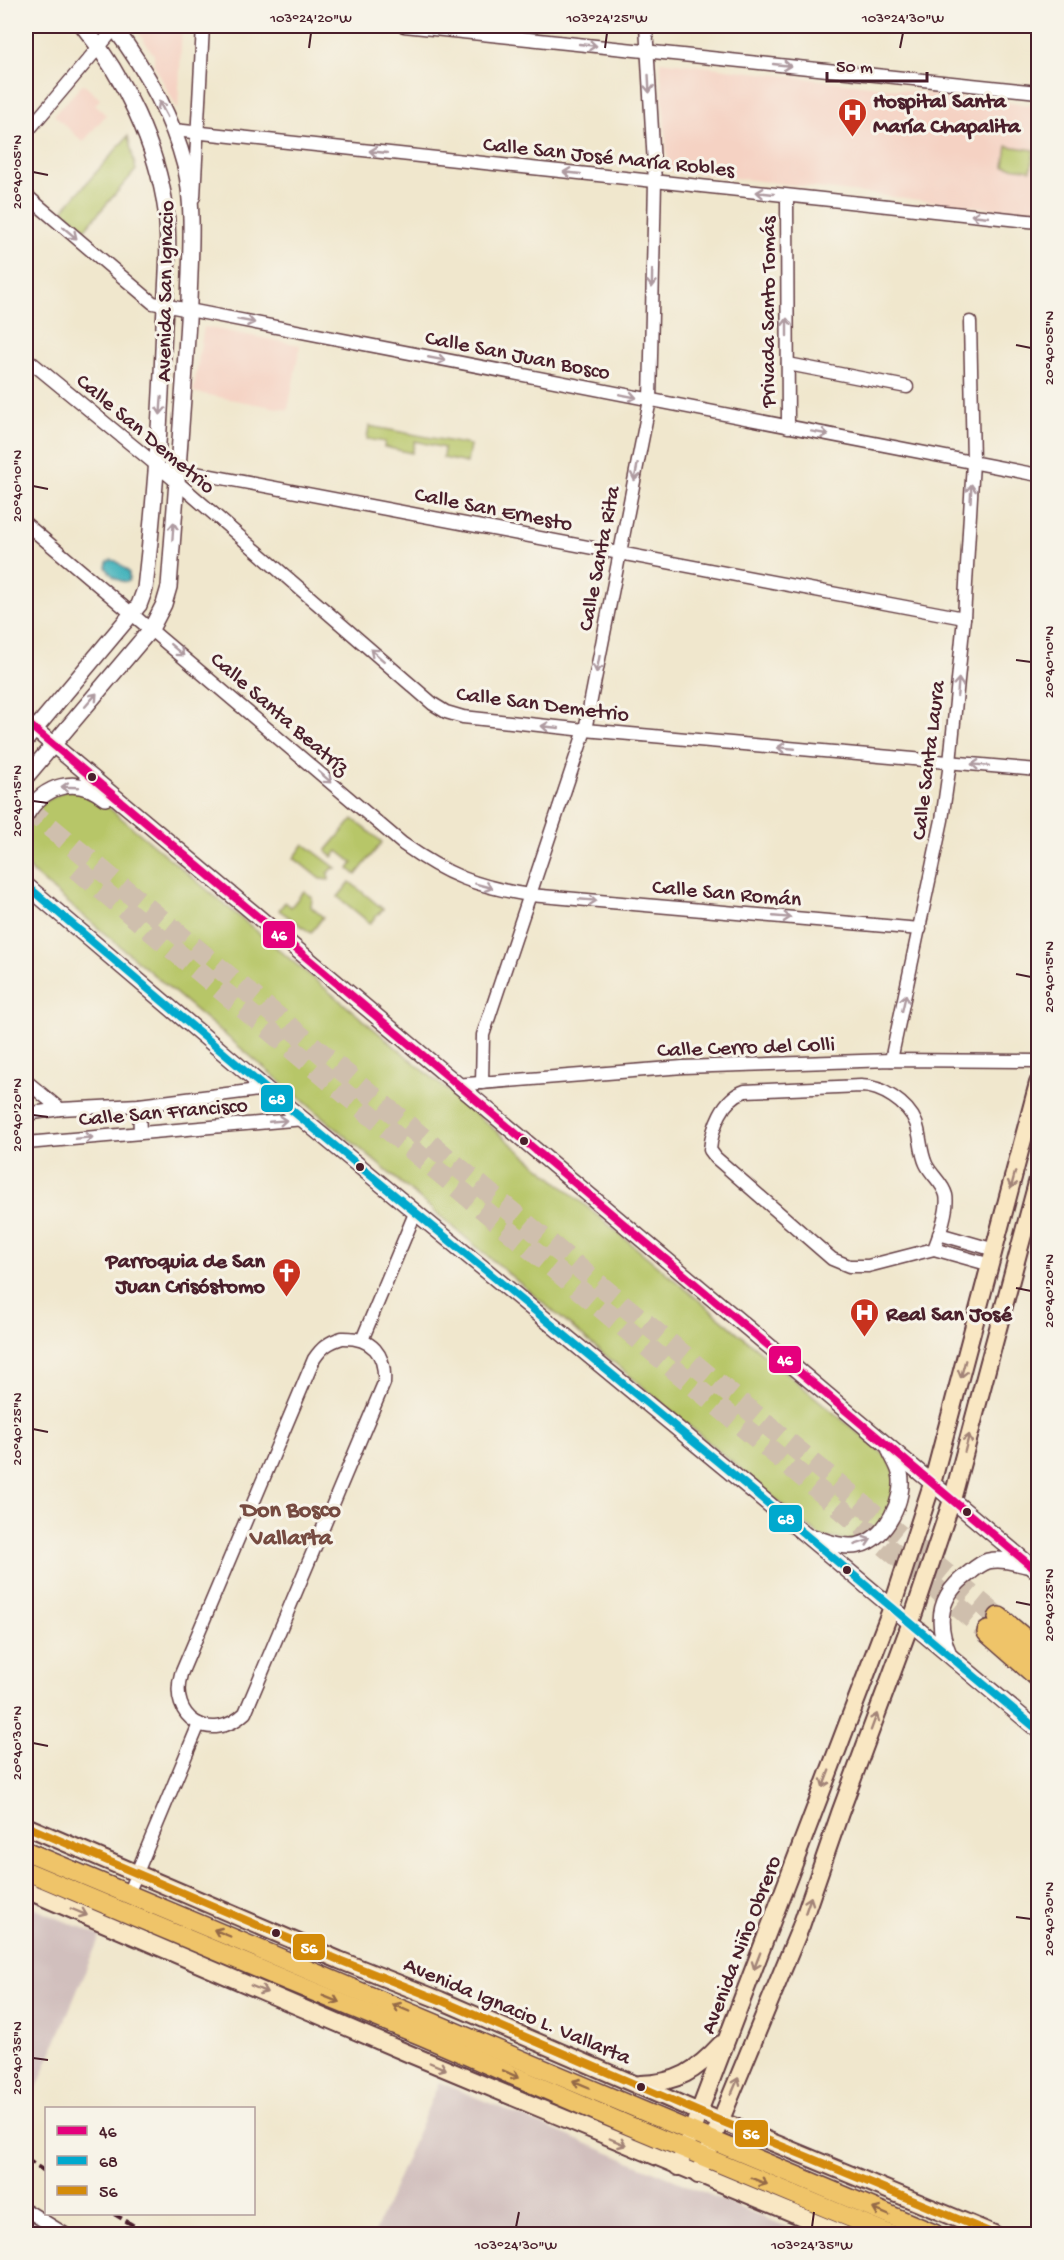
<svg xmlns="http://www.w3.org/2000/svg" width="1064" height="2260" font-family="'Gochi Hand',sans-serif">
  <style>
    .built { fill: #f5d2c3 }
    .industrial { fill: #d1bfbd }
    .green { fill: #b7c668; stroke: #80724a; stroke-width: 1.5 }
    .water { fill: #42b2bb; stroke: #466873; stroke-width: 1.5 }
    .lines { fill: none; stroke-linecap: round; stroke-linejoin: round }
    .motorway-tunnel { stroke: #cfbfad; stroke-width: 21; stroke-dasharray: 21 10; stroke-linecap: butt }
    .minor-casing { stroke: #633d43; stroke-width: 15 }
    .tertiary-casing { stroke: #633d43; stroke-width: 18 }
    .secondary-casing { stroke: #633d43; stroke-width: 20 }
    .primary-casing { stroke: #633d43; stroke-width: 21 }
    .motorway-casing { stroke: #633d43; stroke-width: 24 }
    .minor { stroke: #fff; stroke-width: 12 }
    .tertiary { stroke: #fff; stroke-width: 15 }
    .secondary { stroke: #f9e7c3; stroke-width: 16 }
    .primary { stroke: #efc469; stroke-width: 18 }
    .motorway { stroke: #efc469; stroke-width: 21 }
    .rail { stroke: #4a1f2b; stroke-width: 4; stroke-dasharray: 9 4.5; stroke-linecap: butt }
    .bus-1-casing { stroke: #f7f3e8; stroke-width: 12 }
    .bus-2-casing { stroke: #f7f3e8; stroke-width: 12 }
    .bus-3-casing { stroke: #f7f3e8; stroke-width: 12 }
    .bus-1 { stroke: #e5007d; stroke-width: 8 }
    .bus-2 { stroke: #00a9ce; stroke-width: 8 }
    .bus-3 { stroke: #d48b09; stroke-width: 8 }
    .oneway { stroke: #ae9aa0 }
    .oneway2 { stroke: #a28377 }
    .oneway3 { stroke: #946947 }
    .ticks { fill: none; stroke: #4a1f2b; stroke-width: 2 }
    .bus-dot { fill: #4a1f2b; stroke: #f7f3e8; stroke-width: 2 }
    .labels { text-anchor: middle; stroke-width: 6; stroke-linejoin: round; paint-order: stroke }
    .poi-label { font-size: 22px; font-weight: bold; fill: #4a1f2b; stroke: #f7f3e8; text-anchor: start }
    .street-label { font-size: 22px; fill: #4a1f2b; stroke: #f7f3e8 }
    .neighbourhood-label { font-size: 24px; font-weight: bold; fill: #764b41; stroke: #f7f3e8 }
    .line-badge { stroke: #f7f3e8; stroke-width: 2 }
    .badge-label { font-size: 16px; text-anchor: middle; font-weight: bold; fill: #fff }
    .neatline { fill: none; stroke: #4a1f2b; stroke-width: 2 }
    .ticks-label { font-size: 15px; text-anchor: middle; fill: #4a1f2b }
  </style>
  <rect width="100%" height="100%" fill="#f7f3e8"/>
  <filter id="ink" filterUnits="userSpaceOnUse"><feTurbulence type="fractalNoise" baseFrequency=".0167" numOctaves="2"/><feDisplacementMap in="SourceGraphic" scale="12" xChannelSelector="R" yChannelSelector="G"/><feConvolveMatrix kernelMatrix="1 2 1 2 8 2 1 2 1" color-interpolation-filters="sRGB"/></filter>
  <filter id="wash" filterUnits="userSpaceOnUse"><feTurbulence type="fractalNoise" baseFrequency=".008" numOctaves="4" result="noise"/><feDisplacementMap in="SourceGraphic" scale="24" xChannelSelector="R" yChannelSelector="G"/><feGaussianBlur stdDeviation="1.35" result="paint"/><feColorMatrix in="noise" values="0 0 0 0 0 0 0 0 0 0 0 0 0 0 0 0 0 1.4 0 .05"/><feComposite in="paint" operator="in"/></filter>
  <g filter="url(#wash)">
    <rect width="100%" height="100%" fill="#f0e7cd"/>
    <!-- built -->
    <g class="built">
      <path d="M 134,26 L 182,26 L 178,110 L 154,65 L 154,55 Z"/>
      <path d="M 660,61 L 1038,106 L 1038,214 L 668,170 Z"/>
      <path d="M 83,84 L 100,99 L 95,105 L 106,115 L 83,142 L 54,115 Z"/>
      <path d="M 204,327 L 300,345 L 288,410 L 193,392 Z"/>
    </g>
    <!-- industrial -->
    <g class="industrial">
      <path d="M 26,1905 L 100,1936 L 26,2114 Z"/>
      <path d="M 439,2082 L 804,2234 L 374,2234 Z"/>
      <path d="M 26,2212 L 62,2234 L 26,2234 Z"/>
    </g>
    <!-- green -->
    <g class="green">
      <path d="M 128,136 L 136,170 L 85,229 L 63,210 Z"/>
      <path d="M 1007,146 L 1034,150 L 1031,170 L 1004,166 Z"/>
      <path d="M 369,426 L 470,445 L 467,463 L 443,458 L 444,448 L 415,441 L 412,453 L 384,447 L 385,442 L 367,439 Z"/>
      <path d="M 68,789 L 87,793 L 102,802 L 888,1458 L 897,1477 L 896,1499 L 873,1534 L 856,1541 L 821,1537 L 34,874 L 26,864 L 26,824 L 37,806 Z"/>
      <path d="M 353,819 L 382,842 L 356,875 L 349,869 L 353,863 L 338,851 L 333,857 L 326,851 Z"/>
      <path d="M 304,844 L 336,868 L 331,869 L 328,873 L 329,880 L 320,879 L 294,858 Z"/>
      <path d="M 350,882 L 383,909 L 370,923 L 338,897 Z"/>
      <path d="M 304,891 L 312,897 L 311,907 L 323,917 L 311,933 L 279,910 L 285,902 L 291,907 Z"/>
    </g>
    <!-- water -->
    <path class="water" d="M 111,560 L 116,561 L 129,572 L 129,581 C 120,584 110,575 106,567 L 107,562 Z"/>
  </g>
  <g filter="url(#ink)">
    <g class="lines">
      <!-- motorway-tunnel -->
      <g class="motorway-tunnel">
        <path d="M 26,807 L 999,1618"/>
        <path d="M 77,869 L 988,1632"/>
      </g>
      <defs>
        <g id="minor">
          <path d="M 404,26 L 1038,92"/>
          <path d="M 174,130 L 1038,222"/>
          <path d="M 26,133 L 115,28"/>
          <path d="M 26,195 L 153,303 L 1038,475"/>
          <path d="M 787,196 L 788,427"/>
          <path d="M 194,197 L 203,26"/>
          <path d="M 26,358 L 177,482 L 433,704 L 446,712 L 463,717 L 585,730 L 1038,770"/>
          <path d="M 788,364 L 907,387"/>
          <path d="M 169,468 L 964,618"/>
          <path d="M 26,524 L 403,844 C 447,875 477,887 530,895 L 920,929"/>
          <path d="M 891,1060 L 942,820 L 950,763 L 964,618 L 973,462 L 970,322"/>
          <path d="M 26,1081 L 60,1109"/>
          <path d="M 482,1083 L 483,1035 L 585,730 L 650,400 L 655,182 L 646,26"/>
          <path d="M 455,1085 L 683,1067 L 891,1060 L 1038,1061"/>
          <path d="M 139,1105 L 140,1133"/>
          <path d="M 26,1114 L 60,1109 L 139,1105 L 266,1089"/>
          <path d="M 26,1143 L 304,1119"/>
          <path d="M 939,1234 L 995,1250"/>
          <path d="M 934,1249 C 939,1236 949,1208 946,1195 C 943,1183 931,1175 926,1164 C 920,1151 921,1136 916,1123 C 908,1103 881,1086 861,1086 L 745,1091 C 723,1098 712,1127 710,1150 L 716,1158 L 832,1259 L 849,1266 L 868,1266 L 934,1249 L 991,1265"/>
          <path d="M 342,1338 C 372,1337 386,1354 384,1383 L 245,1713 C 211,1745 168,1718 181,1674 L 314,1359 C 322,1347 329,1342 342,1338 Z"/>
          <path d="M 362,1340 L 416,1211"/>
          <path d="M 128,1894 L 199,1724"/>
          <path d="M 26,2210 L 65,2234"/>
        </g>
        <g id="tertiary">
          <path d="M 26,722 L 1038,1572"/>
          <path d="M 26,740 L 139,605 L 145,589 C 155,501 161,413 164,325 C 166,288 170,248 166,211 C 157,145 124,77 83,26"/>
          <path d="M 26,777 L 151,629 L 164,604 L 169,587 C 176,492 184,397 189,302 C 190,260 195,206 185,166 C 172,116 144,67 113,26"/>
          <path d="M 26,815 C 44,785 76,775 105,798"/>
          <path d="M 26,885 L 266,1089 L 752,1490 L 1038,1730"/>
          <path d="M 812,1537 C 827,1541 843,1549 859,1545 C 886,1539 906,1498 900,1473 C 898,1465 893,1458 890,1451"/>
          <path d="M 949,1654 C 935,1622 939,1595 968,1574 C 974,1569 981,1563 988,1561 C 1001,1558 1014,1562 1026,1565"/>
        </g>
        <g id="secondary">
          <path d="M 26,1826 L 339,1960 L 440,2000 L 699,2112 L 994,2234"/>
          <path d="M 26,1890 L 412,2055 L 843,2234"/>
          <path d="M 640,2084 C 678,2083 696,2071 721,2044"/>
          <path d="M 678,2167 L 892,1607 L 932,1484 L 1038,1083"/>
          <path d="M 698,2175 L 801,1926 L 840,1813 L 911,1622 L 952,1500 L 1038,1179"/>
        </g>
        <g id="primary">
          <path d="M 26,1851 L 935,2234"/>
          <path d="M 26,1871 L 288,1981 L 422,2036 L 630,2126 L 889,2234"/>
        </g>
        <g id="motorway">
          <path d="M 999,1618 L 1038,1651"/>
          <path d="M 988,1632 L 1038,1676"/>
        </g>
      </defs>
      <!-- minor casing -->
      <use href="#minor" class="minor-casing"/>
      <!-- tertiary casing -->
      <use href="#tertiary" class="tertiary-casing"/>
      <!-- secondary casing -->
      <use href="#secondary" class="secondary-casing"/>
      <!-- primary casing -->
      <use href="#primary" class="primary-casing"/>
      <!-- motorway casing -->
      <use href="#motorway" class="motorway-casing"/>
      <!-- minor -->
      <use href="#minor" class="minor"/>
      <!-- tertiary -->
      <use href="#tertiary" class="tertiary"/>
      <!-- secondary -->
      <use href="#secondary" class="secondary"/>
      <!-- primary -->
      <use href="#primary" class="primary"/>
      <!-- motorway -->
      <use href="#motorway" class="motorway"/>
      <!-- rail -->
      <g class="rail">
        <path d="M 26,2159 L 46,2172"/>
        <path d="M 114,2214 L 148,2234"/>
      </g>
      <defs>
        <path id="bus-1" d="M 26,722 L 1038,1572"/>
        <path id="bus-2" d="M 26,885 L 266,1089 L 752,1490 L 1038,1730"/>
        <path id="bus-3" d="M 26,1826 L 339,1960 L 440,2000 L 699,2112 L 994,2234"/>
      </defs>
      <!-- bus-1 casing -->
      <use href="#bus-1" class="bus-1-casing"/>
      <!-- bus-2 casing -->
      <use href="#bus-2" class="bus-2-casing"/>
      <!-- bus-3 casing -->
      <use href="#bus-3" class="bus-3-casing"/>
      <!-- bus-1 -->
      <use href="#bus-1" class="bus-1"/>
      <!-- bus-2 -->
      <use href="#bus-2" class="bus-2"/>
      <!-- bus-3 -->
      <use href="#bus-3" class="bus-3"/>
    </g>
    <!-- one-way arrows -->
    <defs><path id="oneway-shaft" d="M-6 0H5M1.5-3L5.5 0L1.5 3" fill="none" stroke-width="1.6" stroke-linecap="round" stroke-linejoin="round" transform="scale(1.5)"/></defs>
    <g class="oneway">
      <use href="#oneway-shaft" transform="translate(588 45) rotate(6)"/>
      <use href="#oneway-shaft" transform="translate(782 65) rotate(6)"/>
      <use href="#oneway-shaft" transform="translate(649 84) rotate(87)"/>
      <use href="#oneway-shaft" transform="translate(163 109) rotate(-118)"/>
      <use href="#oneway-shaft" transform="translate(378 152) rotate(-174)"/>
      <use href="#oneway-shaft" transform="translate(572 173) rotate(-174)"/>
      <use href="#oneway-shaft" transform="translate(765 193) rotate(-174)"/>
      <use href="#oneway-shaft" transform="translate(980 216) rotate(-174)"/>
      <use href="#oneway-shaft" transform="translate(70 233) rotate(40)"/>
      <use href="#oneway-shaft" transform="translate(652 279) rotate(91)"/>
      <use href="#oneway-shaft" transform="translate(246 321) rotate(11)"/>
      <use href="#oneway-shaft" transform="translate(787 327) rotate(-90)"/>
      <use href="#oneway-shaft" transform="translate(437 359) rotate(11)"/>
      <use href="#oneway-shaft" transform="translate(628 396) rotate(11)"/>
      <use href="#oneway-shaft" transform="translate(161 406) rotate(94)"/>
      <use href="#oneway-shaft" transform="translate(820 433) rotate(10)"/>
      <use href="#oneway-shaft" transform="translate(636 472) rotate(101)"/>
      <use href="#oneway-shaft" transform="translate(971 493) rotate(-87)"/>
      <use href="#oneway-shaft" transform="translate(173 531) rotate(-86)"/>
      <use href="#oneway-shaft" transform="translate(177 650) rotate(41)"/>
      <use href="#oneway-shaft" transform="translate(377 655) rotate(-139)"/>
      <use href="#oneway-shaft" transform="translate(598 664) rotate(101)"/>
      <use href="#oneway-shaft" transform="translate(958 687) rotate(-85)"/>
      <use href="#oneway-shaft" transform="translate(91 700) rotate(-49)"/>
      <use href="#oneway-shaft" transform="translate(550 727) rotate(-174)"/>
      <use href="#oneway-shaft" transform="translate(786 748) rotate(-175)"/>
      <use href="#oneway-shaft" transform="translate(980 765) rotate(-175)"/>
      <use href="#oneway-shaft" transform="translate(325 777) rotate(41)"/>
      <use href="#oneway-shaft" transform="translate(70 787) rotate(-178)"/>
      <use href="#oneway-shaft" transform="translate(484 886) rotate(15)"/>
      <use href="#oneway-shaft" transform="translate(588 900) rotate(5)"/>
      <use href="#oneway-shaft" transform="translate(782 917) rotate(5)"/>
      <use href="#oneway-shaft" transform="translate(904 1003) rotate(-77)"/>
      <use href="#oneway-shaft" transform="translate(278 1121) rotate(-5)"/>
      <use href="#oneway-shaft" transform="translate(84 1138) rotate(-5)"/>
      <use href="#oneway-shaft" transform="translate(863 1542) rotate(-19)"/>
    </g>
    <g class="oneway2">
      <use href="#oneway-shaft" transform="translate(1013 1180) rotate(105)"/>
      <use href="#oneway-shaft" transform="translate(963 1369) rotate(105)"/>
      <use href="#oneway-shaft" transform="translate(967 1443) rotate(-75)"/>
      <use href="#oneway-shaft" transform="translate(874 1722) rotate(-70)"/>
      <use href="#oneway-shaft" transform="translate(826 1779) rotate(111)"/>
      <use href="#oneway-shaft" transform="translate(808 1905) rotate(-71)"/>
      <use href="#oneway-shaft" transform="translate(79 1912) rotate(23)"/>
      <use href="#oneway-shaft" transform="translate(757 1961) rotate(111)"/>
      <use href="#oneway-shaft" transform="translate(259 1989) rotate(23)"/>
      <use href="#oneway-shaft" transform="translate(438 2066) rotate(23)"/>
      <use href="#oneway-shaft" transform="translate(735 2086) rotate(-67)"/>
      <use href="#oneway-shaft" transform="translate(618 2142) rotate(23)"/>
    </g>
    <g class="oneway3">
      <use href="#oneway-shaft" transform="translate(222 1933) rotate(-157)"/>
      <use href="#oneway-shaft" transform="translate(331 1999) rotate(22)"/>
      <use href="#oneway-shaft" transform="translate(401 2008) rotate(-157)"/>
      <use href="#oneway-shaft" transform="translate(511 2074) rotate(24)"/>
      <use href="#oneway-shaft" transform="translate(581 2084) rotate(-157)"/>
      <use href="#oneway-shaft" transform="translate(759 2181) rotate(22)"/>
      <use href="#oneway-shaft" transform="translate(881 2212) rotate(-157)"/>
    </g>
  </g>
  <!-- ticks -->
  <path class="ticks" d="M 309,48 L 311,33M 605,48 L 607,33M 900,48 L 903,33M 33,172 L 48,175M 1016,345 L 1031,348M 33,486 L 48,489M 1016,660 L 1031,662M 33,801 L 48,803M 1016,974 L 1031,977M 33,1115 L 48,1117M 1016,1288 L 1031,1291M 33,1429 L 48,1432M 1016,1602 L 1031,1605M 33,1743 L 48,1746M 1016,1917 L 1031,1919M 33,2058 L 48,2060M 516,2227 L 519,2212M 812,2227 L 814,2212"/>
  <!-- icons -->
  <defs>
    <symbol id="hospital-pin" viewBox="-11 -11 22 30"><path d="M0 17L-7.5 6A9.5 9.5 0 1 1 7.5 6Z" fill="#c8321e" stroke="#f7f3e8"/><path d="M-5-5h3v3.5h4V-5h3V5h-3V1.5h-4V5h-3Z" fill="#fff"/></symbol>
    <symbol id="church-pin" viewBox="-11 -11 22 30"><path d="M0 17L-7.5 6A9.5 9.5 0 1 1 7.5 6Z" fill="#c8321e" stroke="#f7f3e8"/><path d="M-1.2-6h2.4v3.5h3.3v2.4h-3.3V6h-2.4V-.1h-3.3v-2.4h3.3Z" fill="#fff"/></symbol>
  </defs>
  <g fill-rule="evenodd">
    <use href="#hospital-pin" x="836" y="96" width="33" height="45"/>
    <use href="#church-pin" x="270" y="1256" width="33" height="45"/>
    <use href="#hospital-pin" x="848" y="1296" width="33" height="45"/>
  </g>
  <!-- markers -->
  <g class="bus-dot">
    <circle cx="92" cy="777" r="5"/>
    <circle cx="524" cy="1141" r="5"/>
    <circle cx="360" cy="1167" r="5"/>
    <circle cx="967" cy="1512" r="5"/>
    <circle cx="847" cy="1570" r="5"/>
    <circle cx="276" cy="1933" r="5"/>
    <circle cx="641" cy="2087" r="5"/>
  </g>
  <g class="labels">
    <!-- poi labels -->
    <g class="poi-label">
      <text x="873" y="107">Hospital Santa<tspan x="873" dy="25">María Chapalita</tspan></text>
      <text x="265" y="1267" text-anchor="end">Parroquia de San<tspan x="265" dy="25">Juan Crisóstomo</tspan></text>
      <text x="886" y="1320">Real San José</text>
    </g>
    <!-- street labels -->
    <g class="street-label">
      <text transform="translate(609 155) rotate(6)" y="8">Calle San José María Robles</text>
      <text transform="translate(163 291) rotate(-89)" y="8">Avenida San Ignacio</text>
      <text transform="translate(766 312) rotate(-90)" y="8">Privada Santo Tomás</text>
      <text transform="translate(518 353) rotate(11)" y="8">Calle San Juan Bosco</text>
      <text transform="translate(147 432) rotate(40)" y="8">Calle San Demetrio</text>
      <text transform="translate(494 507) rotate(11)" y="8">Calle San Ernesto</text>
      <text transform="translate(597 558) rotate(-79)" y="8">Calle Santa Rita</text>
      <text transform="translate(543 702) rotate(7)" y="8">Calle San Demetrio</text>
      <text transform="translate(281 712) rotate(41)" y="8">Calle Santa Beatríz</text>
      <text transform="translate(926 760) rotate(-83)" y="8">Calle Santa Laura</text>
      <text transform="translate(727 891) rotate(5)" y="8">Calle San Román</text>
      <text transform="translate(746 1045) rotate(-2)" y="8">Calle Cerro del Colli</text>
      <text transform="translate(163 1110) rotate(-5)" y="8">Calle San Francisco</text>
      <text transform="translate(739 1944) rotate(-69)" y="8">Avenida Niño Obrero</text>
      <text transform="translate(518 2009) rotate(23)" y="8">Avenida Ignacio L. Vallarta</text>
    </g>
    <!-- neighbourhood labels -->
    <g class="neighbourhood-label">
      <text x="291" y="1516">Don Bosco<tspan x="291" dy="28">Vallarta</tspan></text>
    </g>
  </g>
  <g class="line-badge">
    <rect x="262" y="920" width="34" height="29" rx="6" fill="#e5007d"/>
    <rect x="260" y="1084" width="34" height="29" rx="6" fill="#00a9ce"/>
    <rect x="768" y="1345" width="34" height="29" rx="6" fill="#e5007d"/>
    <rect x="768" y="1504" width="35" height="29" rx="6" fill="#00a9ce"/>
    <rect x="292" y="1933" width="34" height="28" rx="6" fill="#d48b09"/>
    <rect x="734" y="2119" width="35" height="29" rx="6" fill="#d48b09"/>
  </g>
  <g class="badge-label">
    <text x="279" y="940">46</text>
    <text x="277" y="1104">68</text>
    <text x="785" y="1365">46</text>
    <text x="786" y="1524">68</text>
    <text x="309" y="1953">56</text>
    <text x="751" y="2139">56</text>
  </g>
  <!-- margin -->
  <rect width="1064" height="2260" fill="none" stroke="#f7f3e8" stroke-width="66"/>
  <!-- legend -->
  <rect x="45" y="2107" width="210" height="108" fill="#f7f3e8" stroke="#b29e9c" stroke-width="1.5"/>
  <rect x="57" y="2126" width="30" height="9" fill="#e5007d" stroke="#b29e9c" stroke-width="1.5"/>
  <text x="99" y="2137" font-size="18" fill="#4a1f2b">46</text>
  <rect x="57" y="2156" width="30" height="9" fill="#00a9ce" stroke="#b29e9c" stroke-width="1.5"/>
  <text x="99" y="2167" font-size="18" fill="#4a1f2b">68</text>
  <rect x="57" y="2186" width="30" height="9" fill="#d48b09" stroke="#b29e9c" stroke-width="1.5"/>
  <text x="99" y="2197" font-size="18" fill="#4a1f2b">56</text>
  <!-- scale -->
  <path d="M827 72v9h100v-9" fill="none" stroke="#4a1f2b" stroke-width="3"/>
  <text x="836" y="72" font-size="18" fill="#4a1f2b" stroke="#f7f3e8" stroke-width="4.5" paint-order="stroke">50 m</text>
  <rect x="33" y="33" width="998" height="2194" class="neatline"/>
  <g class="ticks-label">
    <text x="311" y="22">103°24'20"W</text>
    <text x="607" y="22">103°24'25"W</text>
    <text x="903" y="22">103°24'30"W</text>
    <text transform="translate(16 172) rotate(-90)" y="5">20°40'05"N</text>
    <text transform="translate(1048 348) rotate(-90)" y="5">20°40'05"N</text>
    <text transform="translate(16 486) rotate(-90)" y="5">20°40'10"N</text>
    <text transform="translate(1048 662) rotate(-90)" y="5">20°40'10"N</text>
    <text transform="translate(16 801) rotate(-90)" y="5">20°40'15"N</text>
    <text transform="translate(1048 977) rotate(-90)" y="5">20°40'15"N</text>
    <text transform="translate(16 1115) rotate(-90)" y="5">20°40'20"N</text>
    <text transform="translate(1048 1291) rotate(-90)" y="5">20°40'20"N</text>
    <text transform="translate(16 1429) rotate(-90)" y="5">20°40'25"N</text>
    <text transform="translate(1048 1605) rotate(-90)" y="5">20°40'25"N</text>
    <text transform="translate(16 1743) rotate(-90)" y="5">20°40'30"N</text>
    <text transform="translate(1048 1919) rotate(-90)" y="5">20°40'30"N</text>
    <text transform="translate(16 2058) rotate(-90)" y="5">20°40'35"N</text>
    <text x="516" y="2249">103°24'30"W</text>
    <text x="812" y="2249">103°24'35"W</text>
  </g>
</svg>
